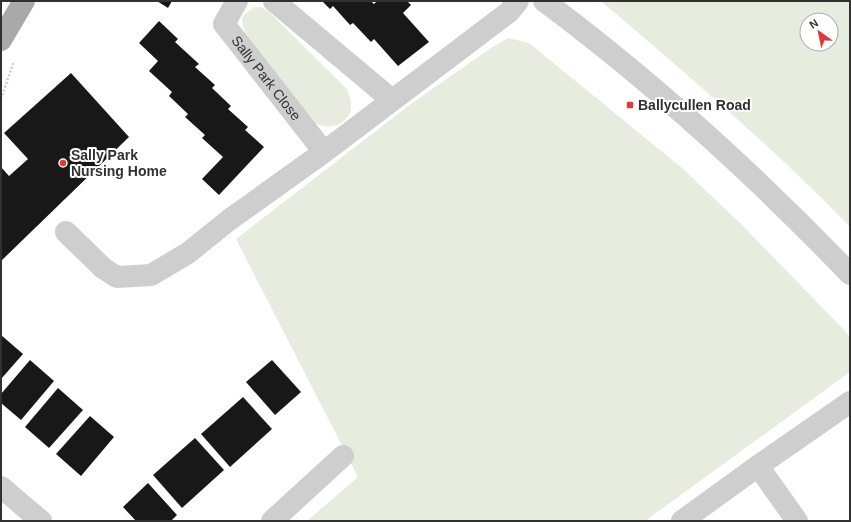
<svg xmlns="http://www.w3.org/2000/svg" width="851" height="522" font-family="Helvetica,sans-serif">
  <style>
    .green { fill: #e6eddf; fill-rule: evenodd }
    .building { fill: #181818 }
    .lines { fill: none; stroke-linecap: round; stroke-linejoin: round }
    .path { stroke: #cecece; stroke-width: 2.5; stroke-dasharray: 2 2; stroke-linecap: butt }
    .minor { stroke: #cecece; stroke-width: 22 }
    .major { stroke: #a9a9a9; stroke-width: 22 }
    .poi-dot { fill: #e4363b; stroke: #fff; stroke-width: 1.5 }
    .labels { text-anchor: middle; stroke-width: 4; stroke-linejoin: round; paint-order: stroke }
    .street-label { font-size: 14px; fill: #313131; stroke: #fff }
    .poi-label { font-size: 14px; font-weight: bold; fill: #313131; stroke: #fff; text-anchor: start }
  </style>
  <rect width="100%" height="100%" fill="#fff"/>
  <!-- green -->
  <g class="green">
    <path d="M 601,1 L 850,1 L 850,227 C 772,146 686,74 601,1 ZM 807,20 L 831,20 L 831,44 L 807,44 Z"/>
    <path d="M 255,7 L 261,7 L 269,12 L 347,89 C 352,103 355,113 341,123 C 336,126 330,127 323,126 C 319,125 315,123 311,121 L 246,34 L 243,27 L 242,18 L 247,12 Z"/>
    <path d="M 508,38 L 529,43 L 682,168 L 740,223 L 847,333 L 850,338 L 850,372 L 645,521 L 307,521 L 358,477 L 236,239 L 411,104 L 488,50 Z"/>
  </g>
  <!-- building -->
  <g class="building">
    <path d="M 157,1 L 172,1 L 168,8 Z"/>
    <path d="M 322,1 L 371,1 L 374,4 L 377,1 L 407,1 L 411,5 L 403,13 L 429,42 L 398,66 L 374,39 L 371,42 L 353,23 L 350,25 L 333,6 L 330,9 Z"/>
    <path d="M 159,21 L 178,39 L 175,42 L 199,64 L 195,67 L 215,85 L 212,88 L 231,106 L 228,109 L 248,127 L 245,130 L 264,147 L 219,195 L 202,179 L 223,157 L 202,138 L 205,135 L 185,117 L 188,114 L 169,96 L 172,92 L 149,71 L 158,61 L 139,43 Z"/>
    <path d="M 71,73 L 129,137 L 1,261 L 1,167 L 9,176 L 28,159 L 4,133 Z"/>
    <path d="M 1,335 L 23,354 L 1,379 Z"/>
    <path d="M 30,360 L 54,381 L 21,420 L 1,403 L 1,394 Z"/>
    <path d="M 272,360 L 301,392 L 275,415 L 246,382 Z"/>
    <path d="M 58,388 L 83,410 L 49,448 L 25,427 Z"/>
    <path d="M 243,397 L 272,429 L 230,467 L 201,434 Z"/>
    <path d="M 90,416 L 114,437 L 81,476 L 56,454 Z"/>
    <path d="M 195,438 L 224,470 L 182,508 L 153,475 Z"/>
    <path d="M 148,483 L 177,515 L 171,521 L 136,521 L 123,507 Z"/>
  </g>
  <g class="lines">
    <!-- path -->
    <path class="path" d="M 1,99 L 14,61"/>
    <!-- minor -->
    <g class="minor">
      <path id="s1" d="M 237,1 L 224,24 L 324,152"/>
      <path d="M 274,1 L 392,100"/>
      <path d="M 544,1 C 654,83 755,175 850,274"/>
      <path d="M 66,232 L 103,268 L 117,277 L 151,275 L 188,253 L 229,220 L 324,152 L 509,12 L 518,1"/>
      <path d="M 758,466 L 797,521"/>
      <path d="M 1,487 L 41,521"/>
      <path d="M 272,521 L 343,456"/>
      <path d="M 682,521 L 758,466 L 850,402"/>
    </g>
    <!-- major -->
    <path class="major" d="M 1,40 L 24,1"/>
  </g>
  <!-- markers -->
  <g class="poi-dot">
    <rect x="626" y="101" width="8" height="8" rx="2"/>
    <circle cx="63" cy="163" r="4"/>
  </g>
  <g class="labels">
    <!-- street labels -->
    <g class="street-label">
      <text dy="5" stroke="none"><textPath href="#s1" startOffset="95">Sally Park Close</textPath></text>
    </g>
    <!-- poi labels -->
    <g class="poi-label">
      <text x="638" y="110">Ballycullen Road</text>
      <text x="71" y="160">Sally Park<tspan x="71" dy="16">Nursing Home</tspan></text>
    </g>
  </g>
  <!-- border -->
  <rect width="851" height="522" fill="none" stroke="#313131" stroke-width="4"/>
  <!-- north arrow -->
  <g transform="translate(819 32) rotate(327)"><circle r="19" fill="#ffffff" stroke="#adadad"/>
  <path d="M0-3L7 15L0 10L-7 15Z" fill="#e4363b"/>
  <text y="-6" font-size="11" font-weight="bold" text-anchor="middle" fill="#313131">N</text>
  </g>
</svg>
